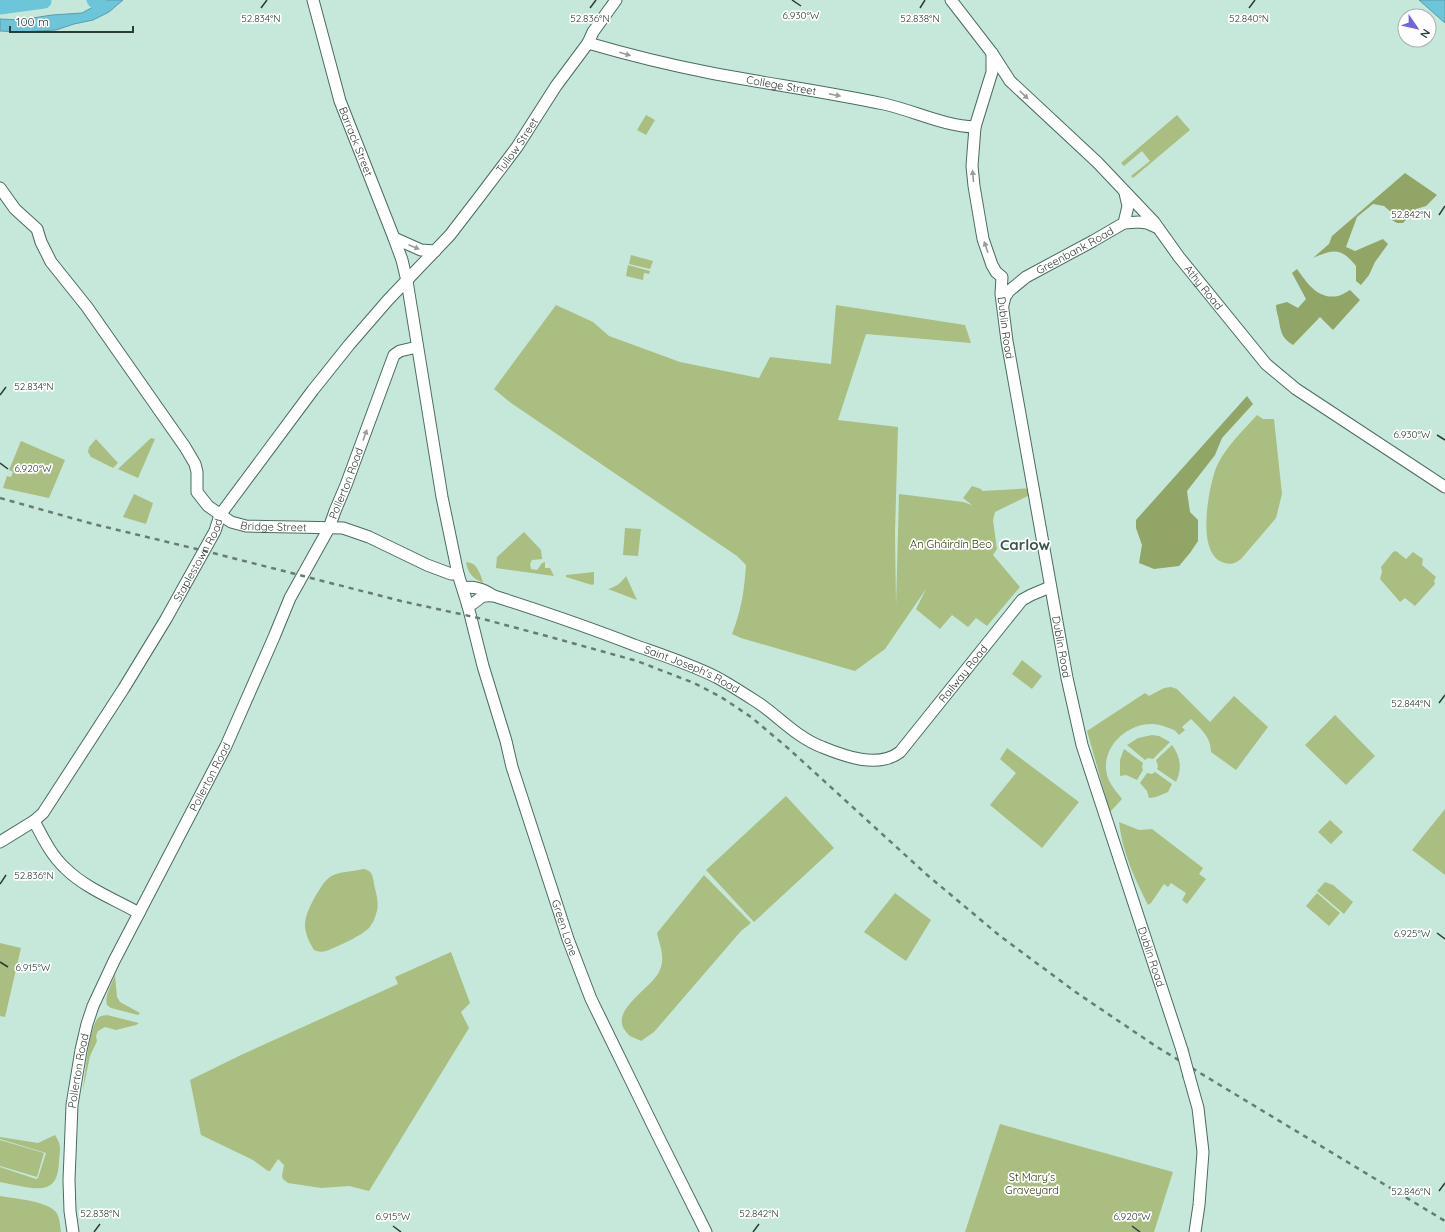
<svg xmlns="http://www.w3.org/2000/svg" width="1445" height="1232" font-family="Quicksand,sans-serif">
  <style>
    .green { fill: #a9be80 }
    .forest { fill: #90a566 }
    .water { fill: #6dc5da; stroke: #5a9ca9 }
    .lines { fill: none; stroke-linecap: round; stroke-linejoin: round }
    .river { stroke: #6dc5da; stroke-width: 15 }
    .secondary-casing { stroke: #4c6b60; stroke-width: 13 }
    .secondary { stroke: #fff; stroke-width: 11 }
    .rail { stroke: #677d74; stroke-width: 2.5; stroke-dasharray: 5 5; stroke-linecap: butt }
    .secondary-bridge-casing { stroke: #4c6b60; stroke-width: 13; stroke-linecap: butt }
    .secondary-bridge { stroke: #fff; stroke-width: 11 }
    .oneway { fill: #969d9a }
    .ticks { fill: none; stroke: #2d3b36; stroke-width: 1.5 }
    .labels { text-anchor: middle; stroke-width: 3.5; stroke-linejoin: round; paint-order: stroke }
    .street-label { font-size: 11px; fill: #2d3b36; stroke: #fff }
    .park-label { font-size: 11px; fill: #2f3c0c; stroke: #fff }
    .district-label { font-size: 15px; font-weight: bold; fill: #38564b; stroke: #fff }
    .ticks-label { font-size: 10px; text-anchor: middle; fill: #2d3b36; stroke: #fff; stroke-width: 3.5; stroke-linejoin: round; paint-order: stroke }
  </style>
  <rect width="100%" height="100%" fill="#c6e8da"/>
  <!-- green -->
  <g class="green">
    <path d="M 646,115 L 655,120 L 646,135 L 637,130 Z"/>
    <path d="M 1177,115 L 1190,130 L 1133,178 L 1131,176 L 1150,161 L 1142,151 L 1124,166 L 1121,163 Z"/>
    <path d="M 631,255 L 653,261 L 650,269 L 629,264 Z"/>
    <path d="M 628,265 L 650,271 L 649,274 L 644,273 L 643,280 L 626,276 Z"/>
    <path d="M 556,305 L 593,322 L 609,336 L 680,362 L 759,378 L 770,357 L 831,364 L 836,305 L 965,325 L 971,343 L 866,334 L 838,420 L 898,427 L 895,533 L 896,606 L 899,494 L 963,502 L 972,505 L 963,498 L 972,486 L 981,489 L 982,491 L 1033,488 L 1034,493 L 995,512 L 993,520 L 997,549 L 993,555 L 1020,587 L 987,626 L 976,618 L 968,627 L 952,615 L 940,629 L 916,609 L 926,589 L 885,649 L 855,671 L 741,638 L 732,634 C 742,608 744,592 746,565 L 737,556 L 511,403 L 494,389 Z"/>
    <path d="M 1257,415 L 1263,419 L 1274,419 L 1282,494 L 1276,518 L 1241,559 C 1235,564 1229,565 1222,562 C 1197,552 1208,494 1214,474 C 1221,451 1241,433 1257,415 Z"/>
    <path d="M 151,438 L 155,439 L 138,478 L 118,469 Z"/>
    <path d="M 96,439 L 118,463 L 113,468 L 91,457 L 88,452 L 89,447 Z"/>
    <path d="M 21,441 L 65,460 L 49,498 L 3,488 L 7,476 L 11,477 L 13,472 L 9,470 Z"/>
    <path d="M 134,494 L 153,503 L 146,524 L 123,517 Z"/>
    <path d="M 625,528 L 641,529 L 638,556 L 623,555 Z"/>
    <path d="M 524,532 L 541,550 L 542,559 L 532,560 L 530,564 L 531,569 L 537,570 L 542,563 L 545,562 L 545,568 L 550,568 L 554,576 L 496,568 L 497,557 Z"/>
    <path d="M 1396,551 L 1406,559 L 1413,552 L 1423,559 L 1422,565 L 1436,577 L 1434,581 L 1435,584 L 1415,606 L 1405,598 L 1400,602 L 1380,579 L 1382,572 L 1381,567 L 1393,552 Z"/>
    <path d="M 466,562 C 467,562 472,563 473,564 C 478,567 482,578 483,583 C 472,578 468,573 466,562 Z"/>
    <path d="M 594,572 L 594,584 L 592,585 L 566,577 L 566,575 Z"/>
    <path d="M 626,576 L 637,600 L 608,589 C 616,587 621,583 626,576 Z"/>
    <path d="M 1022,660 L 1042,676 L 1032,689 L 1012,674 Z"/>
    <path d="M 1171,687 L 1177,689 L 1210,722 L 1234,696 L 1268,727 L 1236,770 L 1211,752 C 1211,737 1201,729 1191,719 L 1182,727 L 1185,730 L 1179,735 C 1175,729 1169,728 1163,726 C 1133,716 1097,747 1108,778 C 1111,786 1117,792 1122,799 L 1110,812 L 1087,731 L 1145,693 L 1149,696 L 1164,688 Z"/>
    <path d="M 1335,715 L 1375,756 L 1346,785 L 1305,745 Z"/>
    <path d="M 1152,735 L 1159,736 L 1170,742 L 1153,759 L 1148,758 L 1145,760 L 1127,745 L 1138,738 Z"/>
    <path d="M 1172,745 C 1181,757 1182,769 1176,782 L 1157,769 L 1158,766 L 1156,760 Z"/>
    <path d="M 1007,748 L 1079,802 L 1042,848 L 990,805 L 1016,773 L 1000,759 Z"/>
    <path d="M 1124,749 L 1143,763 L 1142,767 L 1143,770 L 1137,780 L 1126,775 L 1120,776 L 1120,760 Z"/>
    <path d="M 1155,772 L 1172,784 L 1168,792 L 1156,797 L 1149,798 L 1147,791 L 1140,783 L 1147,773 L 1152,774 Z"/>
    <path d="M 786,796 L 834,848 L 754,922 L 706,870 Z"/>
    <path d="M 1445,809 L 1445,875 L 1412,850 Z"/>
    <path d="M 1330,820 L 1343,832 L 1331,844 L 1318,832 Z"/>
    <path d="M 1119,822 L 1139,830 L 1152,829 L 1203,868 L 1199,874 L 1206,879 L 1187,904 L 1182,900 L 1186,893 L 1171,883 L 1168,887 L 1164,884 L 1151,903 L 1148,905 C 1135,879 1122,852 1119,822 Z"/>
    <path d="M 363,869 C 372,870 373,876 374,884 C 376,894 380,904 376,914 C 375,919 372,924 369,928 C 361,936 337,947 326,951 C 322,952 318,952 314,950 C 300,927 304,917 316,895 C 320,889 324,881 330,877 C 339,871 352,872 363,869 Z"/>
    <path d="M 704,875 L 751,923 L 741,931 L 654,1032 L 641,1041 C 638,1039 633,1038 630,1036 C 627,1034 626,1031 624,1029 C 612,1009 651,988 659,972 C 666,958 660,947 657,933 Z"/>
    <path d="M 1325,882 L 1333,885 L 1353,902 L 1344,914 L 1317,891 Z"/>
    <path d="M 895,893 L 931,920 L 906,961 L 864,932 Z"/>
    <path d="M 1317,893 L 1340,913 L 1329,926 L 1306,906 Z"/>
    <path d="M 0,943 L 21,948 L 5,1017 L 0,1016 Z"/>
    <path d="M 451,952 L 470,1003 L 461,1012 L 469,1028 L 369,1191 L 349,1186 L 321,1188 L 288,1183 L 283,1179 L 282,1176 L 284,1165 L 278,1159 L 270,1171 L 268,1171 L 253,1160 L 201,1135 L 190,1080 L 241,1055 L 398,984 L 395,977 Z"/>
    <path d="M 115,975 L 117,997 L 120,1002 L 140,1013 L 138,1015 L 111,1008 L 107,1005 C 104,995 112,984 115,975 Z"/>
    <path d="M 107,1015 L 139,1023 L 136,1025 L 116,1030 L 105,1027 L 98,1031 L 96,1036 L 97,1041 L 90,1056 L 83,1090 C 85,1074 89,1028 98,1018 C 101,1015 104,1016 107,1015 Z"/>
    <path d="M 1000,1124 L 1173,1172 L 1154,1232 L 965,1232 Z"/>
    <path d="M 55,1135 C 62,1146 60,1149 59,1161 C 58,1187 48,1191 25,1187 C 16,1185 8,1184 0,1182 L 0,1167 L 36,1179 L 38,1178 L 46,1153 L 0,1139 L 0,1137 L 38,1143 Z"/>
    <path d="M 0,1140 L 44,1153 L 37,1177 L 0,1166 Z"/>
    <path d="M 0,1196 C 15,1199 43,1200 55,1211 C 60,1216 60,1226 61,1232 L 0,1232 Z"/>
  </g>
  <!-- forest -->
  <g class="forest">
    <path d="M 1405,173 L 1437,195 L 1426,206 L 1416,209 L 1403,223 L 1397,223 L 1392,220 L 1391,212 L 1384,206 L 1373,204 L 1357,217 L 1346,247 L 1355,251 L 1383,239 L 1388,244 L 1375,262 L 1369,275 L 1361,285 L 1356,281 L 1356,266 C 1341,247 1333,249 1313,258 L 1329,244 L 1332,236 Z"/>
    <path d="M 1297,269 C 1307,283 1318,300 1338,296 C 1342,295 1346,292 1350,290 L 1360,300 L 1333,330 L 1320,317 L 1293,345 C 1282,338 1281,333 1279,321 C 1278,315 1276,311 1276,305 L 1287,302 L 1298,308 L 1306,299 L 1292,273 Z"/>
    <path d="M 1247,396 L 1253,404 L 1222,438 L 1215,455 L 1187,491 L 1190,512 L 1198,520 L 1198,541 L 1190,553 L 1179,566 L 1154,569 L 1139,563 L 1142,545 L 1136,528 L 1136,520 Z"/>
  </g>
  <!-- water -->
  <g class="water">
    <path d="M 101,0 L 123,0 L 109,12 L 93,20 L 74,24 L 56,30 L 20,32 L 0,31 L 0,19 L 20,20 L 52,15 L 82,13 L 93,7 Z"/>
    <path d="M 1419,0 L 1445,0 L 1445,23 Z"/>
  </g>
  <g class="lines">
    <!-- river -->
    <g class="river">
      <path d="M 94,0 L 101,6"/>
      <path d="M 0,7 L 44,1 L 44,0"/>
    </g>
    <defs>
      <g id="secondary">
        <path id="s1" d="M 313,0 L 340,101 L 394,238 L 402,260 L 407,281 L 442,497 L 458,574 L 468,606 L 483,666 L 506,741 L 512,767 L 568,939 L 591,999 L 658,1136 L 706,1232"/>
        <path id="s2" d="M 951,0 L 992,53 L 1010,81 L 1097,162 L 1154,222 L 1179,257 L 1266,364 L 1296,389 L 1445,487"/>
        <path id="s3" d="M 588,43 C 629,55 670,65 711,73 C 769,84 827,92 884,104 C 915,111 944,126 975,127"/>
        <path id="s4" d="M 992,53 L 992,72 L 975,127 L 972,166 L 974,186 L 983,239 L 992,265 L 996,272 L 1002,277 L 1001,294 L 1007,341 L 1067,678 L 1082,745 L 1182,1050"/>
        <path id="s5" d="M 0,188 L 15,209 L 37,229 L 41,242 L 51,262 L 87,307 L 185,447 L 195,464 L 197,472 L 197,492 L 208,506 L 231,522 L 246,526 L 343,528 L 369,537 L 427,565 L 451,574 L 458,574"/>
        <path d="M 1124,223 L 1128,206 L 1125,193"/>
        <path d="M 394,238 L 421,250 L 435,251"/>
        <path id="s6" d="M 1003,305 L 1005,297 L 1009,291 L 1026,277 L 1093,241 L 1124,223 L 1139,222 L 1147,223 L 1156,227"/>
        <path d="M 463,588 C 473,586 484,589 492,595"/>
        <path id="s7" d="M 468,606 C 481,601 477,594 494,596 C 541,611 588,627 634,645 C 662,655 690,664 716,677 C 731,685 746,695 760,704 C 780,718 798,738 822,747 C 844,756 878,769 900,752 L 1022,600 L 1031,595 L 1050,587"/>
        <path d="M 34,821 C 43,838 51,855 65,868 C 85,888 114,899 139,913"/>
        <path id="s8" d="M 0,842 L 34,821 L 43,813 L 124,688 L 166,619 L 215,531 L 220,515 L 313,390 L 349,345 L 388,300 L 450,235 L 480,196 L 517,147 L 556,86 L 588,43 L 593,32 L 616,0"/>
        <path d="M 1189,1076 L 1198,1108 L 1203,1152 L 1199,1205 L 1195,1232"/>
        <path id="s9" d="M 73,1232 L 70,1211 L 69,1180 L 72,1105 L 81,1050 L 87,1024 L 93,1006 L 114,961 L 226,746 L 274,637 L 290,598 L 329,528 L 335,511 L 346,485 L 394,355 L 400,351 L 417,347"/>
      </g>
    </defs>
    <!-- secondary casing -->
    <use href="#secondary" class="secondary-casing"/>
    <!-- secondary -->
    <use href="#secondary" class="secondary"/>
    <!-- rail -->
    <path class="rail" d="M 0,498 L 93,524 L 213,553 L 401,601 L 483,619 L 554,638 L 637,661 L 694,683 L 721,697 L 751,717 L 789,749 L 926,874 L 1000,936 L 1077,993 L 1157,1047 L 1445,1221"/>
    <defs>
      <path id="secondary-bridge" d="M 1182,1050 L 1189,1076"/>
    </defs>
    <!-- secondary-bridge casing -->
    <use href="#secondary-bridge" class="secondary-bridge-casing"/>
    <!-- secondary-bridge -->
    <use href="#secondary-bridge" class="secondary-bridge"/>
  </g>
  <!-- one-way arrows -->
  <defs><path id="oneway-solid" d="M-6-.8H1V-3.2L6.5 0L1 3.2V.8H-6Z"/></defs>
  <g class="oneway">
    <use href="#oneway-solid" transform="translate(625 54) rotate(16)"/>
    <use href="#oneway-solid" transform="translate(835 95) rotate(11)"/>
    <use href="#oneway-solid" transform="translate(1024 95) rotate(44)"/>
    <use href="#oneway-solid" transform="translate(973 176) rotate(-95)"/>
    <use href="#oneway-solid" transform="translate(414 247) rotate(23)"/>
    <use href="#oneway-solid" transform="translate(986 247) rotate(-109)"/>
    <use href="#oneway-solid" transform="translate(365 435) rotate(-70)"/>
  </g>
  <!-- ticks -->
  <path class="ticks" d="M 792,0 L 801,6M 261,8 L 267,0M 590,8 L 596,0M 920,8 L 925,0M 1249,8 L 1255,0M 1439,215 L 1445,206M 0,395 L 6,387M 1437,435 L 1445,440M 0,463 L 8,469M 1439,703 L 1445,695M 0,884 L 6,875M 1437,933 L 1445,939M 0,962 L 8,967M 1439,1191 L 1445,1183M 393,1226 L 401,1232M 1132,1226 L 1140,1232M 94,1232 L 100,1224M 753,1232 L 759,1224"/>
  <g class="labels">
    <!-- street labels -->
    <g class="street-label">
      <text dy="4" stroke="none"><textPath href="#s3" startOffset="198">College Street</textPath></text>
      <text dy="4" stroke="none"><textPath href="#s1" startOffset="148">Barrack Street</textPath></text>
      <text dy="4" stroke="none"><textPath href="#s8" startOffset="874">Tullow Street</textPath></text>
      <text dy="4" stroke="none"><textPath href="#s6" startOffset="93">Greenbank Road</textPath></text>
      <text dy="4" stroke="none"><textPath href="#s2" startOffset="384">Athy Road</textPath></text>
      <text dy="4" stroke="none"><textPath href="#s4" startOffset="284">Dublin Road</textPath></text>
      <text dy="4" stroke="none"><textPath href="#s9" startOffset="810">Pollerton Road</textPath></text>
      <text dy="4" stroke="none"><textPath href="#s5" startOffset="457">Bridge Street</textPath></text>
      <text dy="4" stroke="none"><textPath href="#s8" startOffset="349">Staplestown Road</textPath></text>
      <text dy="4" stroke="none"><textPath href="#s4" startOffset="608">Dublin Road</textPath></text>
      <text dy="4" stroke="none"><textPath href="#s7" startOffset="240">Saint Joseph's Road</textPath></text>
      <text dy="4" stroke="none"><textPath href="#s7" startOffset="575">Railway Road</textPath></text>
      <text dy="4" stroke="none"><textPath href="#s9" startOffset="486">Pollerton Road</textPath></text>
      <text dy="4" stroke="none"><textPath href="#s1" startOffset="964">Green Lane</textPath></text>
      <text dy="4" stroke="none"><textPath href="#s4" startOffset="931">Dublin Road</textPath></text>
      <text dy="4" stroke="none"><textPath href="#s9" startOffset="162">Pollerton Road</textPath></text>
    </g>
    <!-- park labels -->
    <g class="park-label">
      <text x="951" y="548">An Gháirdín Beo</text>
      <text x="1032" y="1181">St Mary's<tspan x="1032" dy="13">Graveyard</tspan></text>
    </g>
    <!-- district labels -->
    <g class="district-label">
      <text x="1025" y="550">Carlow</text>
    </g>
  </g>
  <g class="ticks-label">
    <text x="801" y="19">6.930°W</text>
    <text x="261" y="22">52.834°N</text>
    <text x="590" y="22">52.836°N</text>
    <text x="920" y="22">52.838°N</text>
    <text x="1249" y="22">52.840°N</text>
    <text x="1411" y="218">52.842°N</text>
    <text x="34" y="390">52.834°N</text>
    <text x="1412" y="438">6.930°W</text>
    <text x="33" y="472">6.920°W</text>
    <text x="1411" y="707">52.844°N</text>
    <text x="34" y="879">52.836°N</text>
    <text x="1412" y="937">6.925°W</text>
    <text x="33" y="971">6.915°W</text>
    <text x="1411" y="1195">52.846°N</text>
    <text x="100" y="1217">52.838°N</text>
    <text x="759" y="1217">52.842°N</text>
    <text x="393" y="1220">6.915°W</text>
    <text x="1132" y="1220">6.920°W</text>
  </g>
  <!-- north arrow -->
  <g transform="translate(1417 28) rotate(124)"><circle r="19" fill="#ffffff" stroke="#abb1af"/>
  <path d="M0-3L7 15L0 10L-7 15Z" fill="#6f65df"/>
  <text y="-6" font-size="11" font-weight="bold" text-anchor="middle" fill="#2d3b36">N</text>
  </g>
  <!-- scale -->
  <path d="M10 26v6h123v-6" fill="none" stroke="#2d3b36" stroke-width="2"/>
  <text x="16" y="26" font-size="12" fill="#2d3b36" stroke="#ffffff" stroke-width="3" paint-order="stroke">100 m</text>
</svg>
